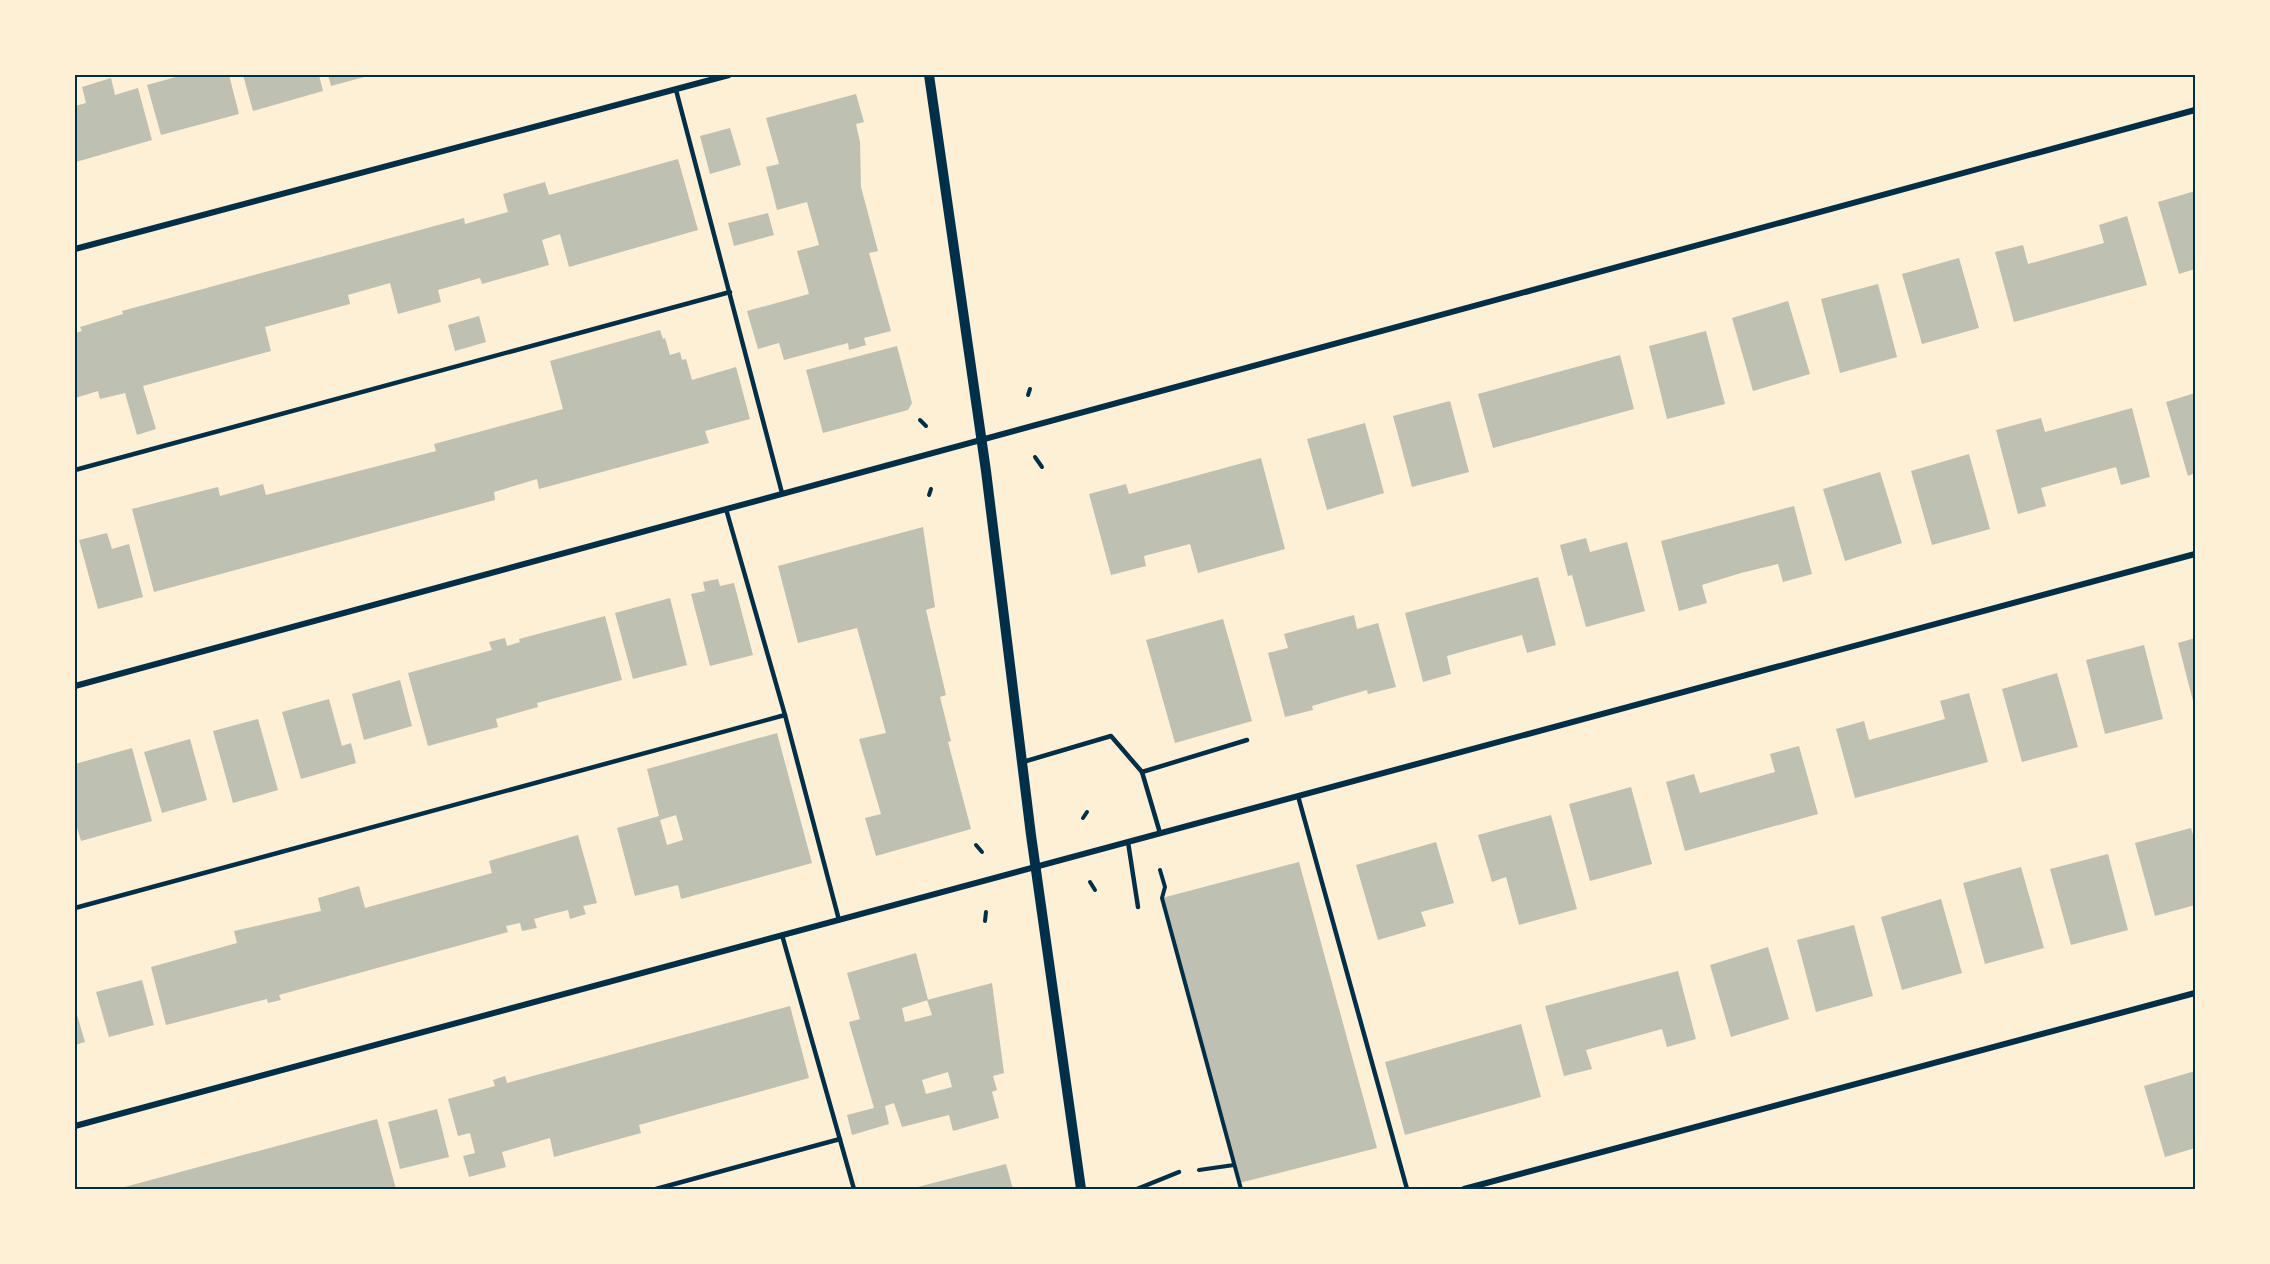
<svg xmlns="http://www.w3.org/2000/svg" width="2270" height="1264" font-family="'Space Grotesk',sans-serif">
  <style>
    .building { fill: #bec0b2; fill-rule: evenodd }
    .lines { fill: none; stroke-linecap: round; stroke-linejoin: round }
    .path { stroke: #003049; stroke-width: 4 }
    .service { stroke: #003049; stroke-width: 4.5 }
    .minor { stroke: #003049; stroke-width: 6 }
    .tertiary { stroke: #003049; stroke-width: 10 }
    .neatline { fill: none; stroke: #003049; stroke-width: 2 }
  </style>
  <rect width="100%" height="100%" fill="#fdf0d5"/>
  <!-- building -->
  <g class="building">
    <path d="M 183,75 L 229,75 L 239,114 L 161,135 L 147,85 Z"/>
    <path d="M 243,75 L 319,75 L 323,91 L 253,111 Z"/>
    <path d="M 328,75 L 368,75 L 368,76 L 331,86 Z"/>
    <path d="M 111,78 L 115,95 L 138,88 L 152,140 L 76,162 L 75,106 L 86,103 L 82,87 Z"/>
    <path d="M 856,94 L 864,122 L 856,124 L 860,142 L 861,187 L 878,251 L 869,253 L 891,331 L 864,338 L 866,345 L 849,350 L 848,343 L 784,360 L 779,343 L 758,349 L 747,311 L 809,294 L 797,251 L 819,245 L 807,202 L 777,210 L 766,167 L 779,164 L 766,118 Z"/>
    <path d="M 730,128 L 741,165 L 710,174 L 700,136 Z"/>
    <path d="M 678,159 L 698,230 L 569,267 L 560,234 L 542,240 L 549,265 L 482,284 L 480,278 L 438,290 L 441,302 L 398,314 L 390,283 L 348,295 L 350,304 L 265,327 L 271,351 L 143,386 L 156,429 L 137,435 L 125,393 L 100,399 L 98,391 L 75,398 L 75,333 L 82,331 L 80,327 L 123,314 L 122,311 L 464,218 L 465,224 L 508,212 L 503,194 L 545,182 L 549,195 Z"/>
    <path d="M 2195,191 L 2195,269 L 2179,274 L 2158,202 Z"/>
    <path d="M 768,213 L 774,235 L 734,246 L 728,223 Z"/>
    <path d="M 2127,216 L 2147,285 L 2014,322 L 1995,252 L 2023,245 L 2028,264 L 2104,243 L 2099,225 Z"/>
    <path d="M 1959,258 L 1979,328 L 1922,344 L 1902,274 Z"/>
    <path d="M 1878,284 L 1897,357 L 1840,373 L 1821,299 Z"/>
    <path d="M 1788,301 L 1810,374 L 1753,391 L 1732,318 Z"/>
    <path d="M 479,316 L 486,342 L 455,351 L 448,325 Z"/>
    <path d="M 660,330 L 663,339 L 665,338 L 670,355 L 680,352 L 682,360 L 686,359 L 692,380 L 736,367 L 750,419 L 705,431 L 709,443 L 539,489 L 537,479 L 494,492 L 495,500 L 154,592 L 132,509 L 218,487 L 220,496 L 263,484 L 266,495 L 436,451 L 434,444 L 563,409 L 550,361 Z"/>
    <path d="M 1706,331 L 1725,404 L 1667,419 L 1649,346 Z"/>
    <path d="M 897,346 L 912,403 L 908,410 L 823,433 L 806,370 Z"/>
    <path d="M 1620,355 L 1634,409 L 1493,448 L 1478,394 Z"/>
    <path d="M 2195,393 L 2195,473 L 2188,476 L 2166,402 Z"/>
    <path d="M 1450,401 L 1469,472 L 1412,487 L 1393,416 Z"/>
    <path d="M 2132,408 L 2150,477 L 2121,485 L 2116,467 L 2041,488 L 2046,506 L 2018,514 L 1996,430 L 2041,418 L 2045,432 Z"/>
    <path d="M 1365,423 L 1384,493 L 1327,510 L 1307,439 Z"/>
    <path d="M 1969,454 L 1990,529 L 1932,545 L 1911,471 Z"/>
    <path d="M 1261,458 L 1285,549 L 1198,573 L 1190,544 L 1144,556 L 1146,566 L 1111,575 L 1089,494 L 1126,484 L 1129,494 Z"/>
    <path d="M 1880,472 L 1902,543 L 1845,561 L 1823,489 Z"/>
    <path d="M 1794,506 L 1812,574 L 1783,582 L 1778,564 L 1741,573 L 1702,585 L 1707,603 L 1679,611 L 1661,541 Z"/>
    <path d="M 923,527 L 935,607 L 926,610 L 946,695 L 940,697 L 951,741 L 948,742 L 971,829 L 876,856 L 865,818 L 881,814 L 859,739 L 886,733 L 857,628 L 798,643 L 778,566 Z"/>
    <path d="M 107,533 L 112,549 L 129,544 L 143,597 L 98,609 L 79,540 Z"/>
    <path d="M 1586,538 L 1590,552 L 1627,542 L 1645,611 L 1586,627 L 1572,575 L 1568,576 L 1560,545 Z"/>
    <path d="M 1538,577 L 1556,645 L 1527,653 L 1522,635 L 1486,645 L 1447,656 L 1451,674 L 1423,682 L 1405,613 Z"/>
    <path d="M 718,579 L 720,586 L 734,583 L 753,655 L 710,666 L 691,594 L 705,591 L 703,582 Z"/>
    <path d="M 670,598 L 687,665 L 633,679 L 615,613 Z"/>
    <path d="M 1354,615 L 1357,629 L 1378,623 L 1396,687 L 1368,694 L 1367,690 L 1339,698 L 1312,706 L 1313,710 L 1285,717 L 1268,653 L 1288,648 L 1284,634 Z"/>
    <path d="M 605,616 L 622,680 L 537,703 L 538,707 L 496,719 L 498,727 L 428,746 L 408,673 L 492,650 L 489,642 L 505,638 L 507,646 L 520,642 L 519,639 Z"/>
    <path d="M 1223,619 L 1252,721 L 1175,743 L 1146,640 Z"/>
    <path d="M 2195,638 L 2195,705 L 2194,705 L 2178,643 Z"/>
    <path d="M 2144,645 L 2163,719 L 2105,734 L 2086,660 Z"/>
    <path d="M 2057,673 L 2078,747 L 2022,762 L 2002,689 Z"/>
    <path d="M 400,680 L 412,726 L 364,740 L 352,694 Z"/>
    <path d="M 1969,693 L 1988,762 L 1855,798 L 1836,729 L 1864,721 L 1869,740 L 1945,719 L 1940,701 Z"/>
    <path d="M 329,699 L 342,746 L 351,743 L 356,763 L 301,779 L 282,712 Z"/>
    <path d="M 258,719 L 278,790 L 233,803 L 213,731 Z"/>
    <path d="M 777,733 L 812,863 L 681,899 L 678,885 L 635,896 L 617,828 L 659,816 L 647,769 ZM 676,815 L 683,840 L 667,845 L 660,820 Z"/>
    <path d="M 190,739 L 207,800 L 162,813 L 144,752 Z"/>
    <path d="M 1799,746 L 1818,814 L 1685,851 L 1666,782 L 1694,774 L 1700,793 L 1775,772 L 1770,754 Z"/>
    <path d="M 132,748 L 152,821 L 81,841 L 75,821 L 75,764 Z"/>
    <path d="M 1631,787 L 1652,864 L 1590,881 L 1569,804 Z"/>
    <path d="M 1551,815 L 1577,909 L 1519,925 L 1506,877 L 1492,882 L 1478,835 Z"/>
    <path d="M 2191,828 L 2195,842 L 2195,905 L 2155,916 L 2135,843 Z"/>
    <path d="M 578,835 L 597,903 L 583,906 L 586,914 L 570,919 L 568,910 L 548,915 L 534,919 L 537,928 L 522,931 L 520,923 L 506,926 L 508,932 L 279,995 L 281,1000 L 268,1003 L 267,999 L 166,1025 L 151,967 L 237,943 L 234,931 L 321,911 L 318,898 L 359,886 L 365,908 L 492,873 L 489,861 Z"/>
    <path d="M 1436,842 L 1454,903 L 1421,912 L 1426,926 L 1378,940 L 1356,865 Z"/>
    <path d="M 2108,854 L 2128,930 L 2071,945 L 2050,869 Z"/>
    <path d="M 1299,862 L 1377,1148 L 1239,1183 L 1162,898 Z"/>
    <path d="M 2021,867 L 2044,948 L 1985,964 L 1963,883 Z"/>
    <path d="M 1941,899 L 1962,973 L 1902,990 L 1881,917 Z"/>
    <path d="M 1854,925 L 1873,996 L 1816,1012 L 1797,940 Z"/>
    <path d="M 1768,947 L 1789,1019 L 1731,1037 L 1710,965 Z"/>
    <path d="M 916,953 L 928,1000 L 902,1008 L 905,1022 L 932,1015 L 927,1000 L 992,983 L 1004,1073 L 993,1076 L 997,1090 L 992,1092 L 999,1118 L 953,1131 L 949,1115 L 902,1127 L 894,1103 L 885,1106 L 889,1124 L 852,1135 L 847,1115 L 874,1108 L 849,1022 L 860,1019 L 847,973 ZM 948,1072 L 952,1087 L 926,1094 L 922,1080 Z"/>
    <path d="M 1678,971 L 1696,1039 L 1667,1047 L 1662,1029 L 1586,1050 L 1592,1069 L 1564,1076 L 1545,1006 Z"/>
    <path d="M 142,980 L 154,1025 L 109,1037 L 96,992 Z"/>
    <path d="M 790,1006 L 809,1078 L 639,1125 L 641,1133 L 554,1157 L 550,1138 L 502,1152 L 506,1167 L 469,1177 L 463,1156 L 475,1153 L 470,1133 L 458,1136 L 448,1099 L 495,1086 L 493,1080 L 505,1076 L 507,1083 Z"/>
    <path d="M 75,1008 L 85,1042 L 75,1045 Z"/>
    <path d="M 1521,1024 L 1541,1097 L 1405,1135 L 1385,1062 Z"/>
    <path d="M 2195,1071 L 2195,1148 L 2165,1157 L 2144,1086 Z"/>
    <path d="M 437,1109 L 449,1157 L 400,1169 L 388,1122 Z"/>
    <path d="M 377,1119 L 396,1189 L 121,1189 L 121,1188 Z"/>
    <path d="M 1006,1164 L 1013,1189 L 914,1189 L 914,1188 Z"/>
  </g>
  <g class="lines">
    <!-- path -->
    <g class="path">
      <path d="M 1028,395 L 1030,389"/>
      <path d="M 920,420 L 926,426"/>
      <path d="M 1035,457 L 1042,467"/>
      <path d="M 929,495 L 931,489"/>
      <path d="M 1083,818 L 1087,812"/>
      <path d="M 976,845 L 982,852"/>
      <path d="M 1160,870 L 1165,887 L 1162,898 L 1241,1189"/>
      <path d="M 1090,882 L 1095,890"/>
      <path d="M 985,921 L 986,912"/>
      <path d="M 1199,1170 L 1234,1165"/>
    </g>
    <!-- service -->
    <g class="service">
      <path d="M 676,90 L 782,493"/>
      <path d="M 75,470 L 730,292"/>
      <path d="M 726,509 L 785,715 L 839,920"/>
      <path d="M 1023,762 L 1111,736 L 1142,772 L 1160,833"/>
      <path d="M 1142,772 L 1247,740"/>
      <path d="M 1298,796 L 1407,1189"/>
      <path d="M 1128,842 L 1138,907"/>
      <path d="M 75,908 L 785,715"/>
      <path d="M 782,935 L 854,1189"/>
      <path d="M 656,1189 L 840,1139"/>
      <path d="M 1137,1189 L 1179,1172"/>
    </g>
    <!-- minor -->
    <g class="minor">
      <path d="M 75,249 L 729,75"/>
      <path d="M 75,686 L 2195,110"/>
      <path d="M 75,1126 L 2195,554"/>
      <path d="M 1464,1189 L 2195,993"/>
    </g>
    <!-- tertiary -->
    <path class="tertiary" d="M 929,75 L 986,471 L 1031,835 L 1081,1189"/>
  </g>
  <!-- border -->
  <rect width="2270" height="1264" fill="none" stroke="#fdf0d5" stroke-width="153"/>
  <rect x="76" y="76" width="2118" height="1112" class="neatline"/>
</svg>
